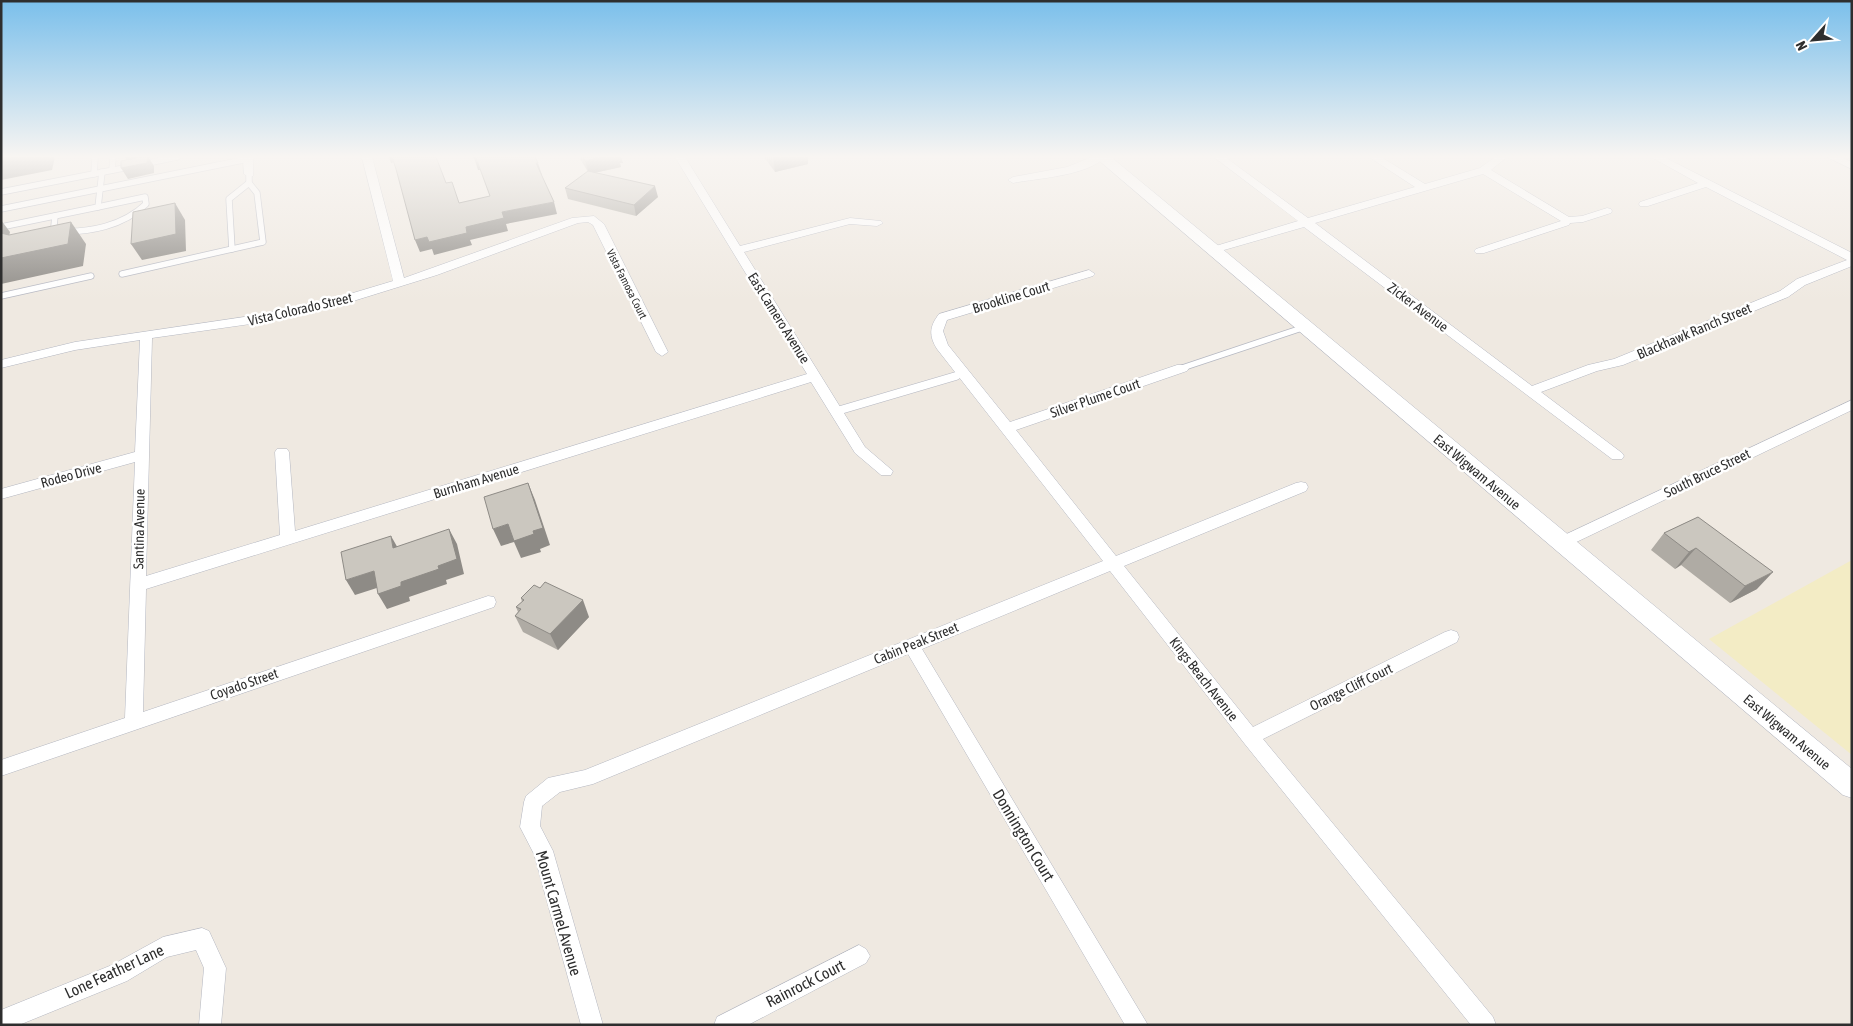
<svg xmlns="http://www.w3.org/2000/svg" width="1853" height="1026" font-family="'Asap Condensed',sans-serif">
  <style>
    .sand { fill: #f3ecc5 }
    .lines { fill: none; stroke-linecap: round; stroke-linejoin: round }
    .service-far1-casing { stroke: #b4b7c1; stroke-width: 7 }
    .service-casing { stroke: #b4b7c1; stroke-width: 9 }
    .minor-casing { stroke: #b4b7c1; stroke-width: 1 }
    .secondary-casing { stroke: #b4b7c1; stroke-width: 1 }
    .service-far1 { stroke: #fff; stroke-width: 5.5 }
    .service { stroke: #fff; stroke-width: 8 }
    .minor { fill: #fff; fill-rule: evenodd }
    .secondary { fill: #fff; fill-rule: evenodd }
    .wall { fill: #afaba4 }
    .shaded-wall { fill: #8e8b86 }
    .building { fill: #cbc7bf; stroke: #8e8b86 }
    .labels { text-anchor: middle; stroke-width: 5; stroke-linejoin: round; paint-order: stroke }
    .far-street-label { font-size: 11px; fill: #2e2e2e; stroke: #fff }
    .street-label { font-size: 14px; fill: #2e2e2e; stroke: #fff }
    .near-street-label { font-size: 16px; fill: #2e2e2e; stroke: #fff }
  </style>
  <rect width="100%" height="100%" fill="#efe9e1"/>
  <!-- sand -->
  <path class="sand" d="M 1852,560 L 1852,755 L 1709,639 Z"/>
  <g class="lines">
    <defs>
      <g id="service-far1">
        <path d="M 143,164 L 177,157"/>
        <path d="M 112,170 L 113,157"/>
        <path d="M 94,174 L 95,157"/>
        <path d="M 1,192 L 129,167"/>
        <path d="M 1,209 L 248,159"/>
        <path d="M 55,216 L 54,226 L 58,231 C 89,233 123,226 146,204 L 145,197 L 98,207"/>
        <path d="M 1,227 L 98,207 L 102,172"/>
        <path d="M 232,249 L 229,199 L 249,183"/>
        <path d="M 122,274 L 263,242 L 257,193 L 249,183 L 249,174"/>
        <path d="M 1,296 L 91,276"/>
        <path d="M 1182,368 L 1305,327"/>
        <path d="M 951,377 L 964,373"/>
      </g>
      <path id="service" d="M 837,411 L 956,376"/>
      <g id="minor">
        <path d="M 243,157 L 253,157 L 253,176 L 249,177 L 244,174 Z"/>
        <path d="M 362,157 L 372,157 L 404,278 L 572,218 L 594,216 L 604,224 L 668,352 L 662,356 L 656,352 L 593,225 L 588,222 L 578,223 L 437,275 L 350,302 L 257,323 L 152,338 L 146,576 L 280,535 L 275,452 L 277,449 L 287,449 L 289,452 L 295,531 L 807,374 L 675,157 L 685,157 L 740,246 L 850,218 L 881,221 L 883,223 L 877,226 L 850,224 L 744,252 L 865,447 L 893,471 L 891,475 L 881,475 L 855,453 L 811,382 L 146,589 L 143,712 L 488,596 L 494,597 L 496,602 L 494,607 L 1,776 L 1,760 L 125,718 L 135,462 L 1,499 L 1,489 L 135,452 L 140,340 L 75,350 L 1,368 L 1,360 L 75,342 L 257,315 L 343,296 L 393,281 Z"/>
        <path d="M 1092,157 L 1105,157 C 1087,176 1039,178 1013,183 L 1008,180 L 1013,177 L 1067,167 Z"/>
        <path d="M 1214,157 L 1225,157 L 1308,218 L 1415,187 L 1369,157 L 1381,157 L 1425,184 L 1480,168 L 1495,157 L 1507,157 L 1491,170 L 1569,217 L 1582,216 L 1607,208 L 1611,209 L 1612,211 L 1611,213 L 1583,222 L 1570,223 L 1569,225 L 1484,253 L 1476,253 L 1474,251 L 1476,249 L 1561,221 L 1483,174 L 1315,223 L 1532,386 L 1588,365 L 1614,359 L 1780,291 L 1797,279 L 1847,260 L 1706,187 L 1648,206 L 1640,206 L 1639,204 L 1640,202 L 1698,183 L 1651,157 L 1664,157 L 1852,253 L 1852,266 L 1805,285 L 1788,297 L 1623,365 L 1597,371 L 1541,392 L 1622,453 L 1624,456 L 1622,459 L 1612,459 L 1304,227 L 1217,252 L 1209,252 L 1207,250 L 1209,248 L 1298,221 Z"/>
        <path d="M 1827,157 L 1840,157 L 1852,162 L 1852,169 Z"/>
        <path d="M 1089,270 L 1095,274 L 1093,276 L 947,320 L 943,331 L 948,345 L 1010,422 L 1177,365 L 1187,365 L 1189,368 L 1187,371 L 1016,430 L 1116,556 L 1296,483 L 1301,482 L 1306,483 L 1308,487 L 1306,491 L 1124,566 L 1253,727 L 1445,632 L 1451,630 L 1457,632 L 1459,637 L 1457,642 L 1263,739 L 1493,1017 L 1496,1025 L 1471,1025 L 1244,743 L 1110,571 L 922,649 L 1148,1025 L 1125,1025 L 908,654 L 593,784 L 560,792 L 542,806 L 540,826 L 553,851 L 603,1025 L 581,1025 L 534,854 L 520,827 L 524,802 L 526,796 L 548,778 L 585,770 L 1103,561 L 937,349 C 929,336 929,327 939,314 Z"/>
        <path d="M 1852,400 L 1852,410 L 1566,547 L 1561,549 L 1556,547 L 1553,543 L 1556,539 Z"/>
        <path d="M 202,928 L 209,931 L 226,968 L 221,1025 L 199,1025 L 204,968 L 196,950 L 167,957 L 127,981 L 19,1025 L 1,1025 L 1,1010 L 112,965 L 163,937 Z"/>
        <path d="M 859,945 L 866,949 L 870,956 L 866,963 L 748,1025 L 714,1025 L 717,1017 Z"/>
      </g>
      <path id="secondary" d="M 1095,157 L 1111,157 L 1852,769 L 1852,798 L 1843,795 Z"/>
    </defs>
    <!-- service-far1 casing -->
    <use href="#service-far1" class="service-far1-casing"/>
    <!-- service casing -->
    <use href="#service" class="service-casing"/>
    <!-- minor casing -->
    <use href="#minor" class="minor-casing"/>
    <!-- secondary casing -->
    <use href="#secondary" class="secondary-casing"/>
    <!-- service-far1 -->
    <use href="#service-far1" class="service-far1"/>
    <!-- service -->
    <use href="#service" class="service"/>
    <!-- minor -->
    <use href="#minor" class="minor"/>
    <!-- secondary -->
    <use href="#secondary" class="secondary"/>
  </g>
  <!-- wall -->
  <g class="wall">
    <path d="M 579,157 L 621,157 L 623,163 L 620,163 L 621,167 L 594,173 L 658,197 L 636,216 L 568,199 L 565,188 L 588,172 Z"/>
    <path d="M 764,157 L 808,157 L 808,164 L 775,172 Z"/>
    <path d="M 1698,517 L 1757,589 L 1730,603 L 1681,565 L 1675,569 L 1651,550 L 1664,533 Z"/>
    <path d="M 521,598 L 589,617 L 558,650 L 523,632 L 515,616 L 518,612 L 516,607 L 522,602 Z"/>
  </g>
  <!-- shaded-wall -->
  <g class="shaded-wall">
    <path d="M 1,157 L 55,157 L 52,170 L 1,180 Z"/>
    <path d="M 125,157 L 153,157 L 149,158 L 154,166 L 154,173 L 128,179 L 121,168 L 128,162 Z"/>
    <path d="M 389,157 L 392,157 L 395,162 L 391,163 Z"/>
    <path d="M 602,157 L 621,157 L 623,163 L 620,163 L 621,167 L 589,174 L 585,161 Z"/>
    <path d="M 773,157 L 808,157 L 808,164 L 775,172 Z"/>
    <path d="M 474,158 L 476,158 L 480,170 L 478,170 Z"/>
    <path d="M 536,163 L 538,163 L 542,175 L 539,175 Z"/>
    <path d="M 655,186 L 658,197 L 636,216 L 634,205 Z"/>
    <path d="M 554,202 L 557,214 L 506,224 L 508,231 L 470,240 L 472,245 L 434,255 L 432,249 L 420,252 L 415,240 L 466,227 L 502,212 Z"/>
    <path d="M 175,203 L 185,220 L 186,251 L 142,260 L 131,244 Z"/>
    <path d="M 1,220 L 10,232 L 5,253 L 1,247 Z"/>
    <path d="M 71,222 L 86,244 L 83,266 L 1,284 L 1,258 Z"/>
    <path d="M 528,483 L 535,500 L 550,545 L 540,549 L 541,552 L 521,558 L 514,542 L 501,546 L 493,529 L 508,524 Z"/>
    <path d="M 449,529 L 457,544 L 464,574 L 446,580 L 447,584 L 409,597 L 410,601 L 387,609 L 378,594 L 401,582 Z"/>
    <path d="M 391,536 L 399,550 L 393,548 Z"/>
    <path d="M 1696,548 L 1681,565 L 1675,569 L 1689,552 Z"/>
    <path d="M 374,571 L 383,586 L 355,595 L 346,580 Z"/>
    <path d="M 1773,572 L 1757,589 L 1730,603 L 1745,586 Z"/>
    <path d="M 583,600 L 589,617 L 558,650 L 550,634 Z"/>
  </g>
  <!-- building -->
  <g class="building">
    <path d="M 141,157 L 147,157 L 147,163 L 121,168 L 121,161 Z"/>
    <path d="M 392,157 L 436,157 L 446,183 L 452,182 L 459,203 L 490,196 L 476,158 L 474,158 L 473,157 L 535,157 L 538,163 L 536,163 L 554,202 L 502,212 L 504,218 L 466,227 L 467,233 L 429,242 L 427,237 L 415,240 L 396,169 Z"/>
    <path d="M 583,157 L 602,157 L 585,161 Z"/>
    <path d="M 588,171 L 655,186 L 634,205 L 565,188 Z"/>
    <path d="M 175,203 L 176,234 L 131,244 L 133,212 Z"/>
    <path d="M 71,222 L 68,244 L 1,258 L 1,233 L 9,235 Z"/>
    <path d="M 528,483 L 543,528 L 533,531 L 534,534 L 514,541 L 508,524 L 493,529 L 484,497 Z"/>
    <path d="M 1698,517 L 1773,572 L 1745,586 L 1696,548 L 1689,552 L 1664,533 Z"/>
    <path d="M 449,529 L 457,559 L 438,566 L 439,569 L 401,582 L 401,586 L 378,594 L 374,571 L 346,580 L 341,552 L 391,536 L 393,548 Z"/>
    <path d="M 545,582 L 583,600 L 550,634 L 515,616 L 521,609 L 516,607 L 524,600 L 521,598 L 534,585 L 540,588 Z"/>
  </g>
  <!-- sky -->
  <linearGradient id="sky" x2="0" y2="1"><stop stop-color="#7abfeb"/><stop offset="0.52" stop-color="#f8f5f2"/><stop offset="1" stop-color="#f8f5f2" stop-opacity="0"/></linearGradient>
  <rect width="1853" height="301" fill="url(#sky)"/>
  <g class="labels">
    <!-- far-street labels -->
    <g class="far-street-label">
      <text transform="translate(627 284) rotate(63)" y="4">Vista Famosa Court</text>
    </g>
    <!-- street labels -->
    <g class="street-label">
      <text transform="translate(1011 297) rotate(-17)" y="5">Brookline Court</text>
      <text transform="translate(1418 307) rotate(37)" y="5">Zicker Avenue</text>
      <text transform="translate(300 309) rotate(-13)" y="5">Vista Colorado Street</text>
      <text transform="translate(779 318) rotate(58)" y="5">East Camero Avenue</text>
      <text transform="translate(1694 331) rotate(-23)" y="5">Blackhawk Ranch Street</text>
      <text transform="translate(1095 398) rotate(-19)" y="5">Silver Plume Court</text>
      <text transform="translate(1477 472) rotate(40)" y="5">East Wigwam Avenue</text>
      <text transform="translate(1707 473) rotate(-26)" y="5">South Bruce Street</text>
      <text transform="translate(71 475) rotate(-15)" y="5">Rodeo Drive</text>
      <text transform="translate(476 481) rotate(-17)" y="5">Burnham Avenue</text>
      <text transform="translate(139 529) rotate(-89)" y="5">Santina Avenue</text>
      <text transform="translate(916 643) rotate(-22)" y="5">Cabin Peak Street</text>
      <text transform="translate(1204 679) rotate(52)" y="5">Kings Beach Avenue</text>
      <text transform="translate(244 684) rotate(-19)" y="5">Coyado Street</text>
      <text transform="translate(1351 687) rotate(-26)" y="5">Orange Cliff Court</text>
      <text transform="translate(1787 732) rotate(40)" y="5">East Wigwam Avenue</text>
    </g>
    <!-- near-street labels -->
    <g class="near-street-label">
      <text transform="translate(1024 835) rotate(59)" y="6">Donnington Court</text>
      <text transform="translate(559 913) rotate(74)" y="6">Mount Carmel Avenue</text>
      <text transform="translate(114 971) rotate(-25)" y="6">Lone Feather Lane</text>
      <text transform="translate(805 983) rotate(-27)" y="6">Rainrock Court</text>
    </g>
  </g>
  <!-- border -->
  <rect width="1853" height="1026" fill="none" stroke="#2e2e2e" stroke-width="5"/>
  <!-- north arrow -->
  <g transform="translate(1813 40) rotate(243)" stroke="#ffffff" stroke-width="4" paint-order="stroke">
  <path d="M0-4L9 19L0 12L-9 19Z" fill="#2e2e2e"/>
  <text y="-8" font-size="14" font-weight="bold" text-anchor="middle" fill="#2e2e2e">N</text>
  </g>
</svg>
